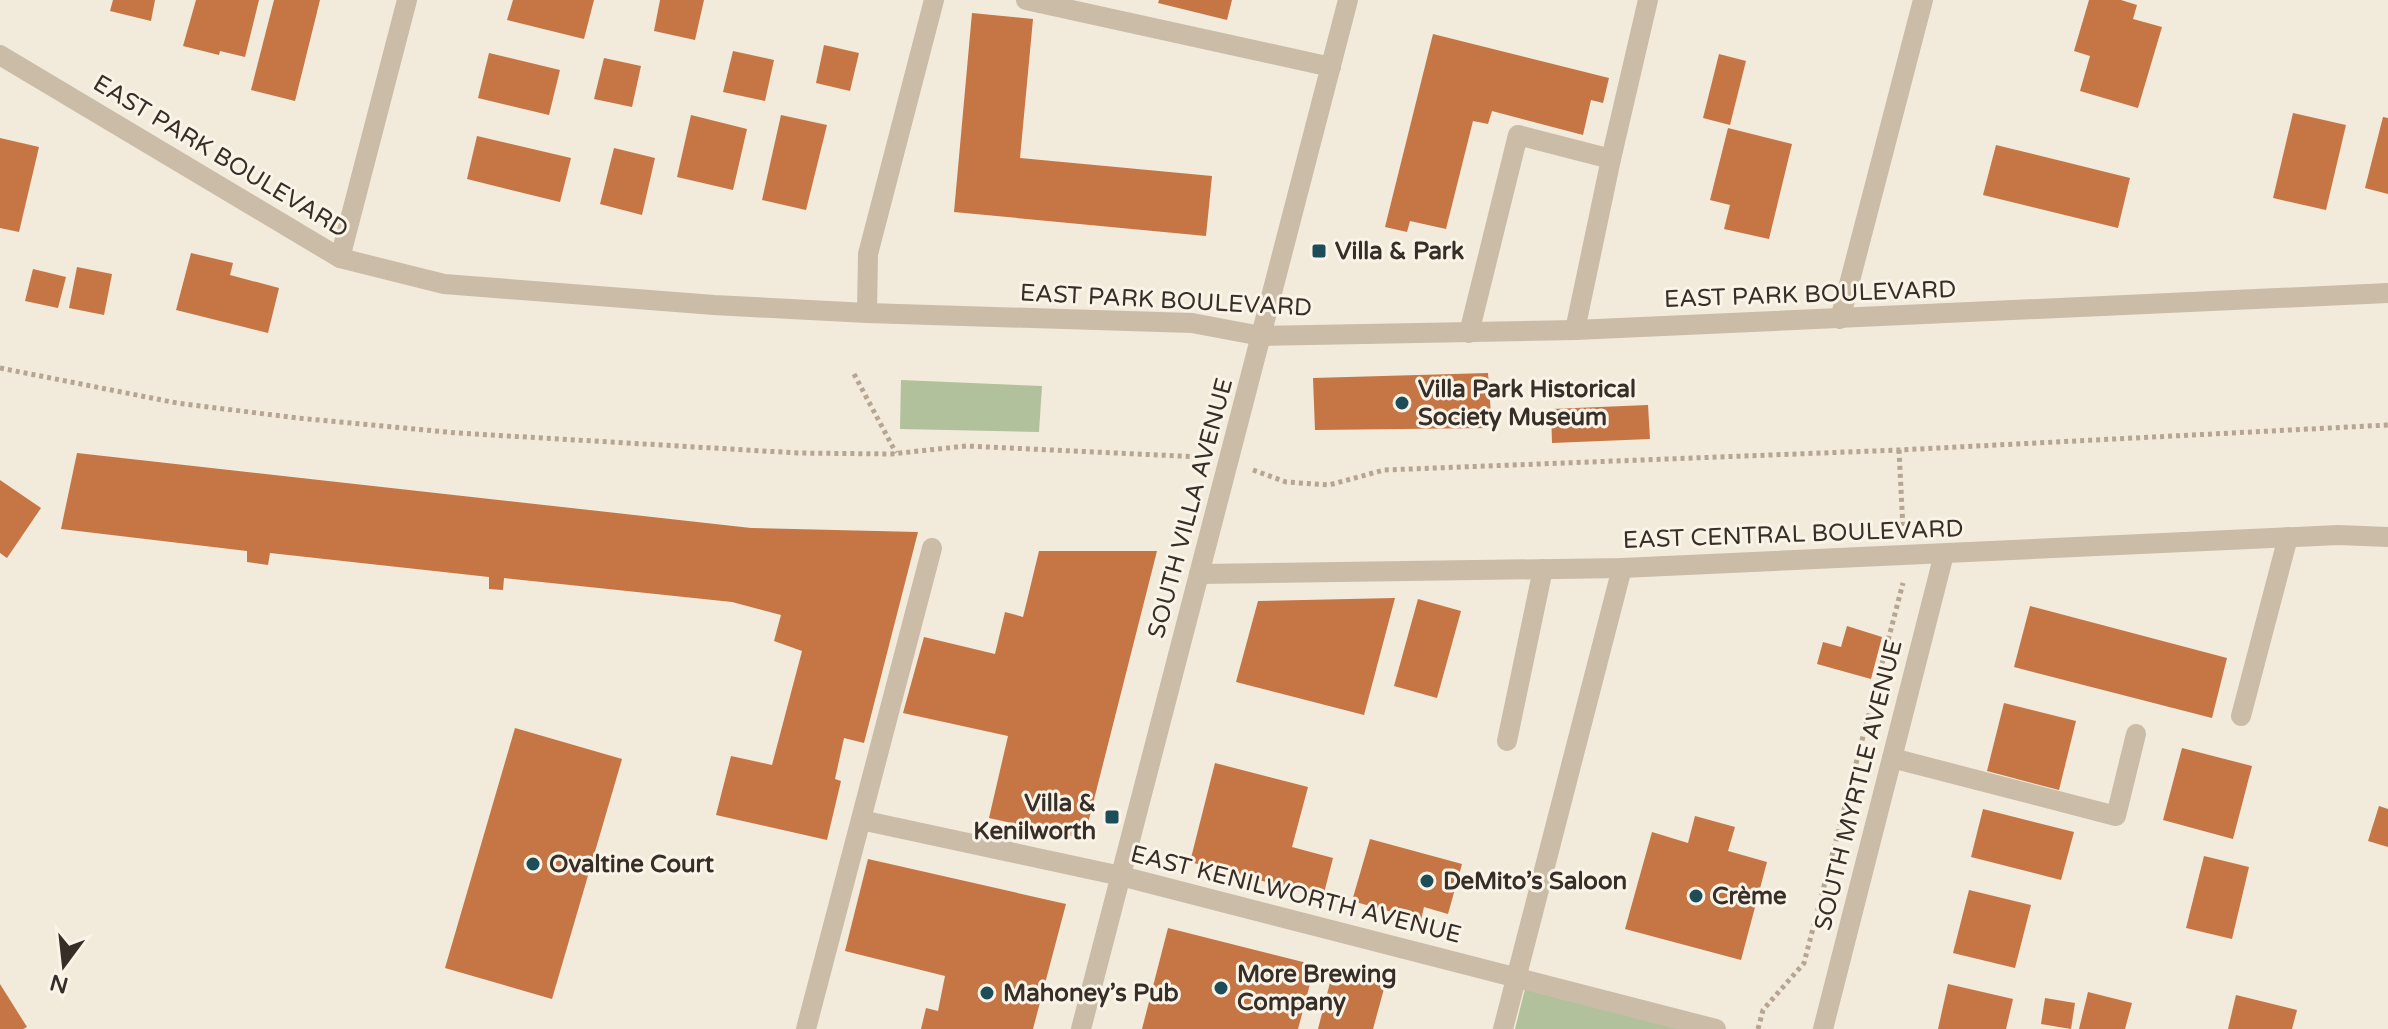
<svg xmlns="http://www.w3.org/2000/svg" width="2388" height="1029" font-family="'Varela Round',sans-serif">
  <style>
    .green { fill: #b0c19b }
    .building { fill: #c67545 }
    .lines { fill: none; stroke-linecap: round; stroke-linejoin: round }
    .path { stroke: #b6a691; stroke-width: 5; stroke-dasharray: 4 4; stroke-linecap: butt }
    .minor { stroke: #cabca7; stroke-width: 20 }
    .poi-dot { fill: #1d4d58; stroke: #faf4e8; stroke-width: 3 }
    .labels { text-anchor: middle; stroke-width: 6; stroke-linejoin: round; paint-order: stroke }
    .street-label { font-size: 24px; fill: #372e28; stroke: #faf4e8 }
    .poi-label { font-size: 24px; font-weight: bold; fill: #372e28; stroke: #faf4e8; text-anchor: start }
  </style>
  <rect width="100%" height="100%" fill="#f2eadb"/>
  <!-- green -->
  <g class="green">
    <path d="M 901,380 L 1042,386 L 1039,432 L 900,429 Z"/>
    <path d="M 1525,989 L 1679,1029 L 1515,1029 Z"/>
  </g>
  <!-- building -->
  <g class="building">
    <path d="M 113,0 L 155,0 L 151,21 L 110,11 Z"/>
    <path d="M 196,0 L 259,0 L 245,57 L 220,51 L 219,55 L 183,46 Z"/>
    <path d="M 274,0 L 320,0 L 295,101 L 251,90 Z"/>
    <path d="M 513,0 L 594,0 L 584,39 L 507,20 Z"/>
    <path d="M 660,0 L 704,0 L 695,40 L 654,31 Z"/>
    <path d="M 1159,0 L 1232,0 L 1227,20 L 1158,3 Z"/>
    <path d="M 2089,0 L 2121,0 L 2137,5 L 2133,19 L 2162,27 L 2138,108 L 2080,91 L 2090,56 L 2074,51 Z"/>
    <path d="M 972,13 L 1033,19 L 1020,158 L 1212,176 L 1206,236 L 954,212 Z"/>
    <path d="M 1433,34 L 1609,78 L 1603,103 L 1591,100 L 1583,135 L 1492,111 L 1488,124 L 1473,121 L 1446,229 L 1410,221 L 1407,232 L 1385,227 Z"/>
    <path d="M 824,45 L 859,53 L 850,91 L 816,83 Z"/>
    <path d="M 733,51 L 774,60 L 765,101 L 723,92 Z"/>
    <path d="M 489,53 L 560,70 L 549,115 L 478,98 Z"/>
    <path d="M 1719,54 L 1746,61 L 1730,125 L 1703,118 Z"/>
    <path d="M 604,58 L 641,66 L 632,107 L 594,99 Z"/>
    <path d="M 2293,113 L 2346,125 L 2326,210 L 2273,198 Z"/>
    <path d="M 691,115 L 747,129 L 733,190 L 677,177 Z"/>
    <path d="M 781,115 L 827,125 L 806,210 L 762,200 Z"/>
    <path d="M 2383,117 L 2388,118 L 2388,194 L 2365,188 Z"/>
    <path d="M 1728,128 L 1792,144 L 1769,239 L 1724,229 L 1730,205 L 1710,200 Z"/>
    <path d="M 477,136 L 571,158 L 560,202 L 467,179 Z"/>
    <path d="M 0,138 L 39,147 L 19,232 L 0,228 Z"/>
    <path d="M 1996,145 L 2130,178 L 2118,228 L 1983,195 Z"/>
    <path d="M 614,148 L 655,158 L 642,215 L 600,204 Z"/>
    <path d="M 191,253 L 233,263 L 230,275 L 279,288 L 268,333 L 176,310 Z"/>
    <path d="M 77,267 L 112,274 L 104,315 L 69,308 Z"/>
    <path d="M 33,269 L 66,277 L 58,308 L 25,301 Z"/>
    <path d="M 1488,373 L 1492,428 L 1315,430 L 1313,378 Z"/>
    <path d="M 1648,405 L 1650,439 L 1552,443 L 1551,409 Z"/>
    <path d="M 77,453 L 751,528 L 918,532 L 864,743 L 844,738 L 835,779 L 841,781 L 827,840 L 716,815 L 731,756 L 772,765 L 802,651 L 774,641 L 781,615 L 732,602 L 504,578 L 503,590 L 489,589 L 489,577 L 270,553 L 268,565 L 247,562 L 247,551 L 61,529 Z"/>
    <path d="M 0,480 L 41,508 L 7,558 L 0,553 Z"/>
    <path d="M 1039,551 L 1157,551 L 1084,839 L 989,818 L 1008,736 L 903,713 L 924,637 L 995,654 L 1005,612 L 1023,617 Z"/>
    <path d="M 1395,598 L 1364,715 L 1236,682 L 1258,601 Z"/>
    <path d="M 1418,599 L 1461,611 L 1437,698 L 1394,686 Z"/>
    <path d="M 2030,606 L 2227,658 L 2212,718 L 2014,667 Z"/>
    <path d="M 1847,626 L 1882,637 L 1871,679 L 1817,664 L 1823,642 L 1841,647 Z"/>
    <path d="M 2004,703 L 2076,721 L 2059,790 L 1987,771 Z"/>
    <path d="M 515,728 L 622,759 L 552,999 L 445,968 Z"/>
    <path d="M 2182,748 L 2252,766 L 2233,839 L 2163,820 Z"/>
    <path d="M 1215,763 L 1308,787 L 1292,847 L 1333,858 L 1323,897 L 1190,862 Z"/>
    <path d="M 2379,806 L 2388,809 L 2388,847 L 2368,841 Z"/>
    <path d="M 1983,809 L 2074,832 L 2061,880 L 1971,857 Z"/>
    <path d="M 1695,816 L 1735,827 L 1728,851 L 1767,862 L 1741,960 L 1625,929 L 1652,832 L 1688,843 Z"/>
    <path d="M 1370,839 L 1462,864 L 1448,914 L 1424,907 L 1421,920 L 1352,901 Z"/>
    <path d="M 2204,856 L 2249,867 L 2232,939 L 2186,928 Z"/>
    <path d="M 868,859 L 1066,904 L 1033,1029 L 921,1029 L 926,1008 L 938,1011 L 945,976 L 845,951 Z"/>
    <path d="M 1969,890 L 2031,905 L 2015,968 L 1953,953 Z"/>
    <path d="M 1168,928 L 1315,965 L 1298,1029 L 1142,1029 Z"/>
    <path d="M 1333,971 L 1385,985 L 1373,1029 L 1318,1029 Z"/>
    <path d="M 0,984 L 27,1027 L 23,1029 L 0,1029 Z"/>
    <path d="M 1948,984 L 2013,999 L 2006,1029 L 1938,1029 Z"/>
    <path d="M 2088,992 L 2132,1003 L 2125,1029 L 2079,1029 Z"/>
    <path d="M 2236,995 L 2297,1010 L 2292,1029 L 2228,1029 Z"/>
    <path d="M 2045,998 L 2075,1003 L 2071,1029 L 2041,1024 Z"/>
  </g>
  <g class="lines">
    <!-- path -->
    <g class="path">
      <path d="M 0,368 L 177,403 L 297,418 L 457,433 L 798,453 L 891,454 L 966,446 L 1201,457"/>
      <path d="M 854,374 L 896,453"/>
      <path d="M 1899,450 L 1903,529"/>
      <path d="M 1253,470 L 1286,482 L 1329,485 L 1384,470 L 1899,450 L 2388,425"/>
      <path d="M 1758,1029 L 1763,1010 L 1804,963 L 1903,583"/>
    </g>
    <!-- minor -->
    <g class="minor">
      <path d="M 1026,0 L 1331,67"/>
      <path d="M 0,55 L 340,258 L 444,284 L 714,305 L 867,313 L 1192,323 L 1261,336 L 1575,330 L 2388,293"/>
      <path d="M 340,258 L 407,0"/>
      <path d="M 867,313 L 868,254 L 934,0"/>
      <path d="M 1840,319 L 1923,0"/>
      <path d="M 1575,330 L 1611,159 L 1648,0"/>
      <path d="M 1469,333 L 1518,135 L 1611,159"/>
      <path d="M 1199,574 L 1622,568 L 2338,535 L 2388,537"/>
      <path d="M 2241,716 L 2288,537"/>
      <path d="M 1507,741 L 1543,569"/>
      <path d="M 1892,758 L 2116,816 L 2136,734"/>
      <path d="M 861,820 L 1121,876 L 1716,1029"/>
      <path d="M 806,1029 L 932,548"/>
      <path d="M 1081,1029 L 1348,0"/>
      <path d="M 1503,1029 L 1622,568"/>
      <path d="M 1823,1029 L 1944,554"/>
    </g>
  </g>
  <!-- markers -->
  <g class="poi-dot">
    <rect x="1311" y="243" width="16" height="16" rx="4"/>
    <circle cx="1402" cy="403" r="8"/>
    <rect x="1104" y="809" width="16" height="16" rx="4"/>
    <circle cx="533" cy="864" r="8"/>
    <circle cx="1427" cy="881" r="8"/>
    <circle cx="1696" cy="896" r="8"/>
    <circle cx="1221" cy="988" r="8"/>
    <circle cx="987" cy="993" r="8"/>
  </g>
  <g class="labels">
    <!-- street labels -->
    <g class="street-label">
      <text transform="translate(221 156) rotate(31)" y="8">EAST PARK BOULEVARD</text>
      <text transform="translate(1810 294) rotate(-2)" y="8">EAST PARK BOULEVARD</text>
      <text transform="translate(1166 300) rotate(3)" y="8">EAST PARK BOULEVARD</text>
      <text transform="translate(1190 508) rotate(-75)" y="8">SOUTH VILLA AVENUE</text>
      <text transform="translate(1793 534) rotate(-2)" y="8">EAST CENTRAL BOULEVARD</text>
      <text transform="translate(1858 785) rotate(-76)" y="8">SOUTH MYRTLE AVENUE</text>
      <text transform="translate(1296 894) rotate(14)" y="8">EAST KENILWORTH AVENUE</text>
    </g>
    <!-- poi labels -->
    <g class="poi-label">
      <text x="1335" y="259">Villa &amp; Park</text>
      <text x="1418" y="397">Villa Park Historical<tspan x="1418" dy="28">Society Museum</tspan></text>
      <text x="1096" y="811" text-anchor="end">Villa &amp;<tspan x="1096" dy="28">Kenilworth</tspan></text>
      <text x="549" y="872">Ovaltine Court</text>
      <text x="1443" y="889">DeMito’s Saloon</text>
      <text x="1712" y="904">Crème</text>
      <text x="1237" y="982">More Brewing<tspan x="1237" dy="28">Company</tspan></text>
      <text x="1003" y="1001">Mahoney’s Pub</text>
    </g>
  </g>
  <!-- north arrow -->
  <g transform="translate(64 965) rotate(195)" stroke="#faf4e8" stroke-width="6" paint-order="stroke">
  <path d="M0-6L14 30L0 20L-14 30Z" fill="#372e28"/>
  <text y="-12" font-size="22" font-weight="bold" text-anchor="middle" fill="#372e28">N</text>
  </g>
</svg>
